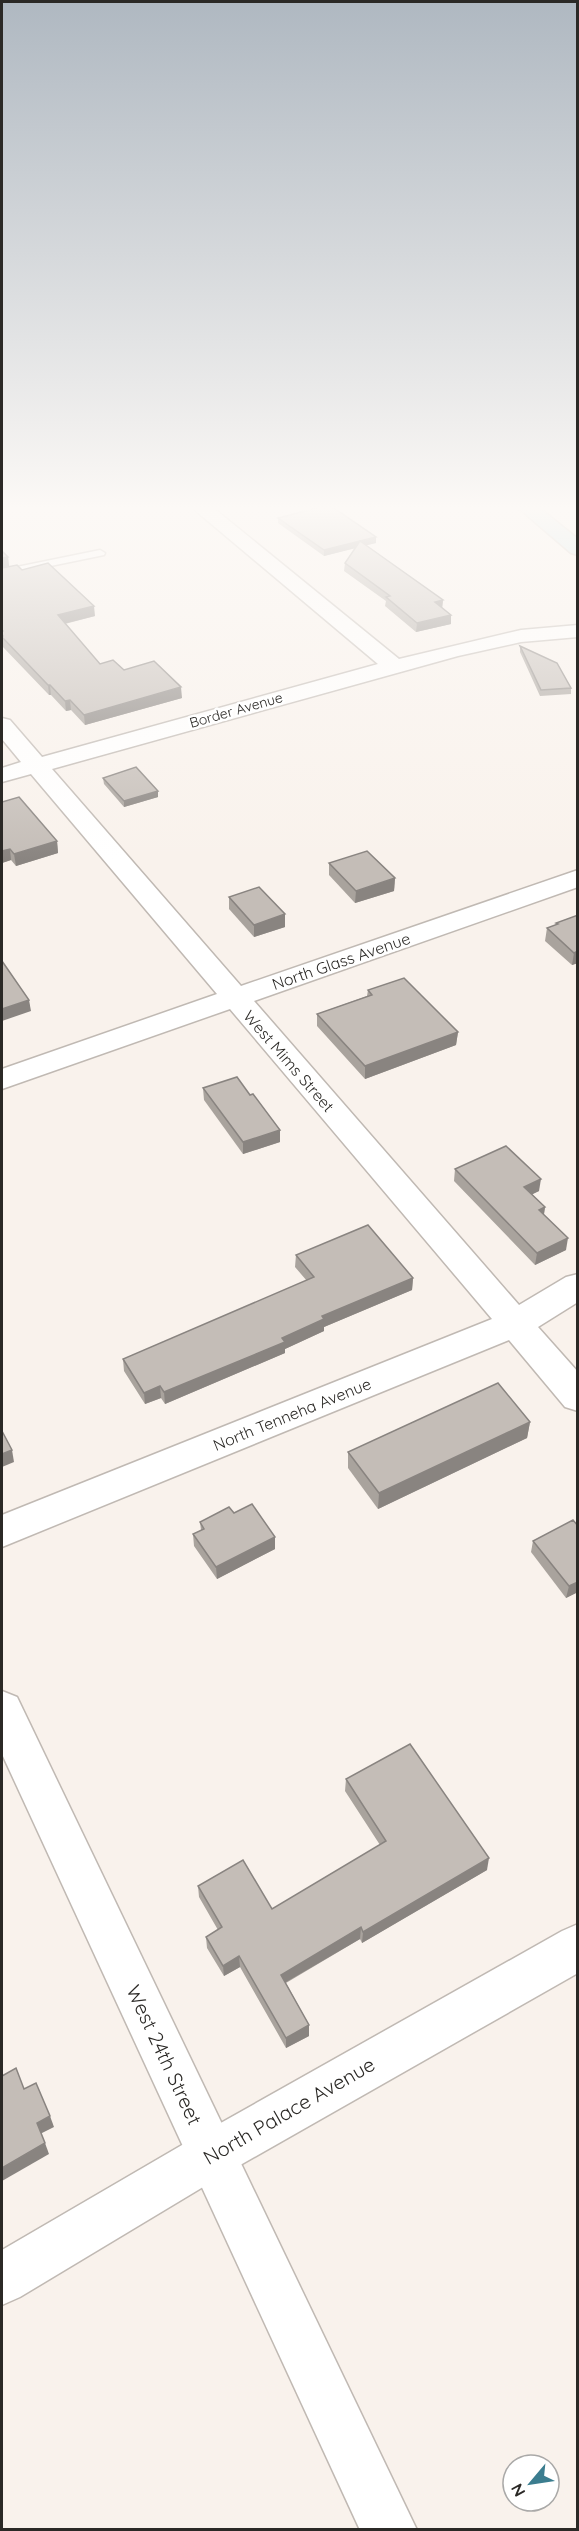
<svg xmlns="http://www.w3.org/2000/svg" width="579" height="2531" font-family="Quicksand,sans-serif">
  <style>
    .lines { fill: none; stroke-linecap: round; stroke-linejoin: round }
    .service-casing { stroke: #c0b9b3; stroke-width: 3 }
    .minor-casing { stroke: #c0b9b3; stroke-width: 3 }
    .tertiary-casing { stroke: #c0b9b3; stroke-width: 3 }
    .secondary-casing { stroke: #c0b9b3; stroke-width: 3 }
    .service { fill: #fff; fill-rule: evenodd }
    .minor { fill: #fff; fill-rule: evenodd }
    .tertiary { fill: #fff; fill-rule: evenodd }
    .secondary { fill: #c0e0e8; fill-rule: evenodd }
    .wall { fill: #a9a39d }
    .shaded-wall { fill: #898480 }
    .building { fill: #c4bdb7; stroke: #898480; stroke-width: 1.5 }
    .labels { text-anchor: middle; stroke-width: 5; stroke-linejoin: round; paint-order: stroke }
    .far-street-label { font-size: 14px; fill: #2b2926; stroke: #fff }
    .street-label { font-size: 16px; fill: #2b2926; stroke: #fff }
    .near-street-label { font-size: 20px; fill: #2b2926; stroke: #fff }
  </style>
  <rect width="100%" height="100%" fill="#f9f2ec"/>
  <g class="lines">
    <defs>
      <path id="service" d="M 100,550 L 105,553 L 104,555 L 2,576 L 2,570 Z"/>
      <g id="minor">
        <path d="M 190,506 L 211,506 L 399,659 L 521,630 L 578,625 L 578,637 L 521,642 L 458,656 L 52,769 L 241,986 L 578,870 L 578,887 L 254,1001 L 519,1305 L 566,1277 L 578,1274 L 578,1302 L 538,1327 L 578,1372 L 578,1411 L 565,1407 L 509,1340 L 2,1547 L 2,1515 L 492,1319 L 230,1009 L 2,1089 L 2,1069 L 217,994 L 31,774 L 2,782 L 2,768 L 21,762 L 2,739 L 2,718 L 10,720 L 42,757 L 378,664 Z"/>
        <path d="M 2,1691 L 17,1697 L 417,2530 L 360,2530 L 2,1754 Z"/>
      </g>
      <path id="tertiary" d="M 578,1924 L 578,1973 L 228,2172 L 20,2297 L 2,2305 L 2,2250 L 194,2138 L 562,1931 Z"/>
      <path id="secondary" d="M 516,506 L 537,506 L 578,539 L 578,555 L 571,553 Z"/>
    </defs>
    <!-- service casing -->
    <use href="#service" class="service-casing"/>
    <!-- minor casing -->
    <use href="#minor" class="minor-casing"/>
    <!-- tertiary casing -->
    <use href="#tertiary" class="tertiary-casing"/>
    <!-- secondary casing -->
    <use href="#secondary" class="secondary-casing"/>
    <!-- service -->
    <use href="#service" class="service"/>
    <!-- minor -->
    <use href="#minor" class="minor"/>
    <!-- tertiary -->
    <use href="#tertiary" class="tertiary"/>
    <!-- secondary -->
    <use href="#secondary" class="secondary"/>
  </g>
  <!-- wall -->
  <g class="wall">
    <path d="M 278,518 L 376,543 L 366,545 L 443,600 L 442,608 L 451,624 L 416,632 L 385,606 L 386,601 L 344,571 L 345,563 L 355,548 L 324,556 L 278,523 Z"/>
    <path d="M 2,551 L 8,557 L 9,566 L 22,570 L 95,616 L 65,624 L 100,664 L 124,670 L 182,698 L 85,725 L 71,710 L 66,711 L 51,695 L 49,695 L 2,646 Z"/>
    <path d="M 520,646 L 571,688 L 571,694 L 540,696 L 520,652 Z"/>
    <path d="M 103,778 L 158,797 L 124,807 L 104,784 Z"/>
    <path d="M 2,802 L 57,841 L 58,853 L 16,866 L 11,860 L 2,863 Z"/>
    <path d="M 329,863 L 395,878 L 394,891 L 355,903 L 329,875 Z"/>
    <path d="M 229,897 L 285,914 L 285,927 L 254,937 L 229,909 Z"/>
    <path d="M 578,915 L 578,963 L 572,965 L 545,941 L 547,928 L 556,925 L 556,923 Z"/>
    <path d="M 368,990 L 458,1032 L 456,1045 L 365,1079 L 317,1026 L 317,1014 L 367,996 Z"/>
    <path d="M 203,1088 L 250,1095 L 280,1130 L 280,1142 L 243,1154 L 204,1100 Z"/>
    <path d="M 455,1169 L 539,1191 L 532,1194 L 545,1207 L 544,1215 L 566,1250 L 535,1265 L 454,1181 Z"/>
    <path d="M 296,1255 L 413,1278 L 412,1290 L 324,1327 L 324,1331 L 285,1349 L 285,1353 L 165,1404 L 161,1398 L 145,1404 L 124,1371 L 123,1359 L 307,1281 L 295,1267 Z"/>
    <path d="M 530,1422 L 527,1438 L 378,1509 L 348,1468 L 348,1452 Z"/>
    <path d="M 234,1513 L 275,1549 L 217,1579 L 194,1546 L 193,1534 L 201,1530 L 200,1522 Z"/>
    <path d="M 578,1526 L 578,1592 L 566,1598 L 531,1552 L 533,1541 Z"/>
    <path d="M 346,1779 L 487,1870 L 362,1943 L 360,1939 L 286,1983 L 309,2025 L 309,2036 L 286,2048 L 240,1967 L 224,1976 L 207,1948 L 206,1937 L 218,1930 L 199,1897 L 198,1886 L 272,1909 L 380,1845 L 345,1791 Z"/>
  </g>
  <!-- shaded-wall -->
  <g class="shaded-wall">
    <path d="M 376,537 L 376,543 L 324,556 L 324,550 Z"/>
    <path d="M 8,557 L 9,566 L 2,568 L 2,558 Z"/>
    <path d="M 443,600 L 442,609 L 435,602 Z"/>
    <path d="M 94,606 L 95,616 L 59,625 L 58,615 Z"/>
    <path d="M 451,615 L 451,624 L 416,632 L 417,623 Z"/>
    <path d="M 48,685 L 50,685 L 51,695 L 49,695 Z"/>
    <path d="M 181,687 L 182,698 L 85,725 L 84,715 Z"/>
    <path d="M 70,700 L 71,710 L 66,711 L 65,701 Z"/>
    <path d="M 158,791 L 158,797 L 124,807 L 124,801 Z"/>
    <path d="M 57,841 L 58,853 L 16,866 L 14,854 Z"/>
    <path d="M 10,849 L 11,860 L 2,863 L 2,851 Z"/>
    <path d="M 395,878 L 394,891 L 355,903 L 356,891 Z"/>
    <path d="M 285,914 L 285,927 L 254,937 L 254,925 Z"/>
    <path d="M 578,951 L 578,963 L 572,965 L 574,953 Z"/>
    <path d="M 29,1000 L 31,1011 L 2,1021 L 2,1009 Z"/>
    <path d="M 458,1032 L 456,1045 L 365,1079 L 365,1066 Z"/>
    <path d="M 280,1130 L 280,1142 L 243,1154 L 243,1142 Z"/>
    <path d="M 541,1179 L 539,1191 L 523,1199 L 524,1187 Z"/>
    <path d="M 545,1207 L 543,1219 L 539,1210 Z"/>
    <path d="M 568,1238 L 566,1250 L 535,1265 L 537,1253 Z"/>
    <path d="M 413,1278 L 412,1290 L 324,1327 L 324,1331 L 285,1349 L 285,1353 L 165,1404 L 164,1392 L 282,1338 L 322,1316 Z"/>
    <path d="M 160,1386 L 161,1398 L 145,1404 L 144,1393 Z"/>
    <path d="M 530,1422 L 527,1438 L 378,1509 L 379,1493 Z"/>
    <path d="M 12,1450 L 14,1462 L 2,1467 L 2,1454 Z"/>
    <path d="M 275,1537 L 275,1549 L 217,1579 L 216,1567 Z"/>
    <path d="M 578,1582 L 578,1592 L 566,1598 L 569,1586 Z"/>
    <path d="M 489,1858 L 487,1870 L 362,1943 L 363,1932 Z"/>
    <path d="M 361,1927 L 360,1939 L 281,1985 L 281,1975 Z"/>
    <path d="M 239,1956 L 240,1967 L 224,1976 L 223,1966 Z"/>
    <path d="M 309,2025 L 309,2036 L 286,2048 L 286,2038 Z"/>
    <path d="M 50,2116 L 54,2127 L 40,2134 L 37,2123 Z"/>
    <path d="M 45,2143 L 49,2154 L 2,2181 L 2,2168 Z"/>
  </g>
  <!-- building -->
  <g class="building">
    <path d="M 324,506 L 331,506 L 376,537 L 324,550 L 278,518 Z"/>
    <path d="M 360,541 L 443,600 L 435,602 L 451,615 L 417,623 L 386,597 L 390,596 L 345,563 Z"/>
    <path d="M 2,551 L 8,557 L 2,558 Z"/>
    <path d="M 48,563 L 94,606 L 58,615 L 100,664 L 113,660 L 124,670 L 154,661 L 181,687 L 84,715 L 70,700 L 65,701 L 50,685 L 48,685 L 2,637 L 3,636 L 2,634 L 2,632 L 3,631 L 2,630 L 2,568 L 17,565 L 22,570 Z"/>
    <path d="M 520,646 L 557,663 L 571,688 L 541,690 Z"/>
    <path d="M 136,767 L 158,791 L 124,801 L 103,778 Z"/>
    <path d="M 19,797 L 57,841 L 14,854 L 10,849 L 2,851 L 2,802 Z"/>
    <path d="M 367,851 L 395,878 L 356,891 L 329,863 Z"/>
    <path d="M 259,887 L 285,914 L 254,925 L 229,897 Z"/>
    <path d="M 578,915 L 578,951 L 574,953 L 547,928 L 558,924 L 556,923 Z"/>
    <path d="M 2,961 L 29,1000 L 2,1009 Z"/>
    <path d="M 404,978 L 458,1032 L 365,1066 L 317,1014 L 372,995 L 368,990 Z"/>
    <path d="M 237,1077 L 250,1095 L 253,1094 L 280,1130 L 243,1142 L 203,1088 Z"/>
    <path d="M 506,1146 L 541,1179 L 524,1187 L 545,1207 L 539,1210 L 568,1238 L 537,1253 L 455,1169 Z"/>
    <path d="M 368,1225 L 413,1278 L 322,1316 L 324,1319 L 282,1338 L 285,1342 L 164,1392 L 160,1386 L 144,1393 L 123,1359 L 314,1277 L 296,1255 Z"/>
    <path d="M 498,1383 L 530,1422 L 379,1493 L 348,1452 Z"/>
    <path d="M 2,1431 L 12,1450 L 2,1454 Z"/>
    <path d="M 252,1504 L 275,1537 L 216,1567 L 193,1534 L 204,1529 L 200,1522 L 229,1507 L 234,1513 Z"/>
    <path d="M 573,1520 L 578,1526 L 578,1582 L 569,1586 L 533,1541 Z"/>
    <path d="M 410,1744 L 489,1858 L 363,1932 L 361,1927 L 281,1975 L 309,2025 L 286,2038 L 239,1956 L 223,1966 L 206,1937 L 222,1927 L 198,1886 L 243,1860 L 272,1909 L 386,1841 L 346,1779 Z"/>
    <path d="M 16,2068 L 24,2089 L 36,2083 L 50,2116 L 37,2123 L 45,2143 L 2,2168 L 2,2076 Z"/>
  </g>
  <!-- sky -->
  <linearGradient id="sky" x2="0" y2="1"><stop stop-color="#afb8c1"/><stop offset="0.59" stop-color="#fcf9f6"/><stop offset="1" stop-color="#fcf9f6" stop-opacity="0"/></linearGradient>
  <rect width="579" height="861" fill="url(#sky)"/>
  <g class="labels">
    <!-- far-street labels -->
    <g class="far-street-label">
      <text transform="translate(236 710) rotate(-16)" y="5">Border Avenue</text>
    </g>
    <!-- street labels -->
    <g class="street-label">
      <text transform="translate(341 961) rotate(-19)" y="6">North Glass Avenue</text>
      <text transform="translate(289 1061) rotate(49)" y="6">West Mims Street</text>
      <text transform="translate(292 1414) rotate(-22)" y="6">North Tenneha Avenue</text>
    </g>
    <!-- near-street labels -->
    <g class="near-street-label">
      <text transform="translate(164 2055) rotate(65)" y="7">West 24th Street</text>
      <text transform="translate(289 2111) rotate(-30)" y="7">North Palace Avenue</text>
    </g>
  </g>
  <!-- border -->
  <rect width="579" height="2531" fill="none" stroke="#2b2926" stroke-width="6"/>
  <!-- north arrow -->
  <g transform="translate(531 2483) rotate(241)"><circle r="28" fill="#ffffff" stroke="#aaa9a8" stroke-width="1.5"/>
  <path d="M0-4.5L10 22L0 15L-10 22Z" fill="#3b7d8f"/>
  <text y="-9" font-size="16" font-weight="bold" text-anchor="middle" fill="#2b2926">N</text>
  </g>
</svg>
